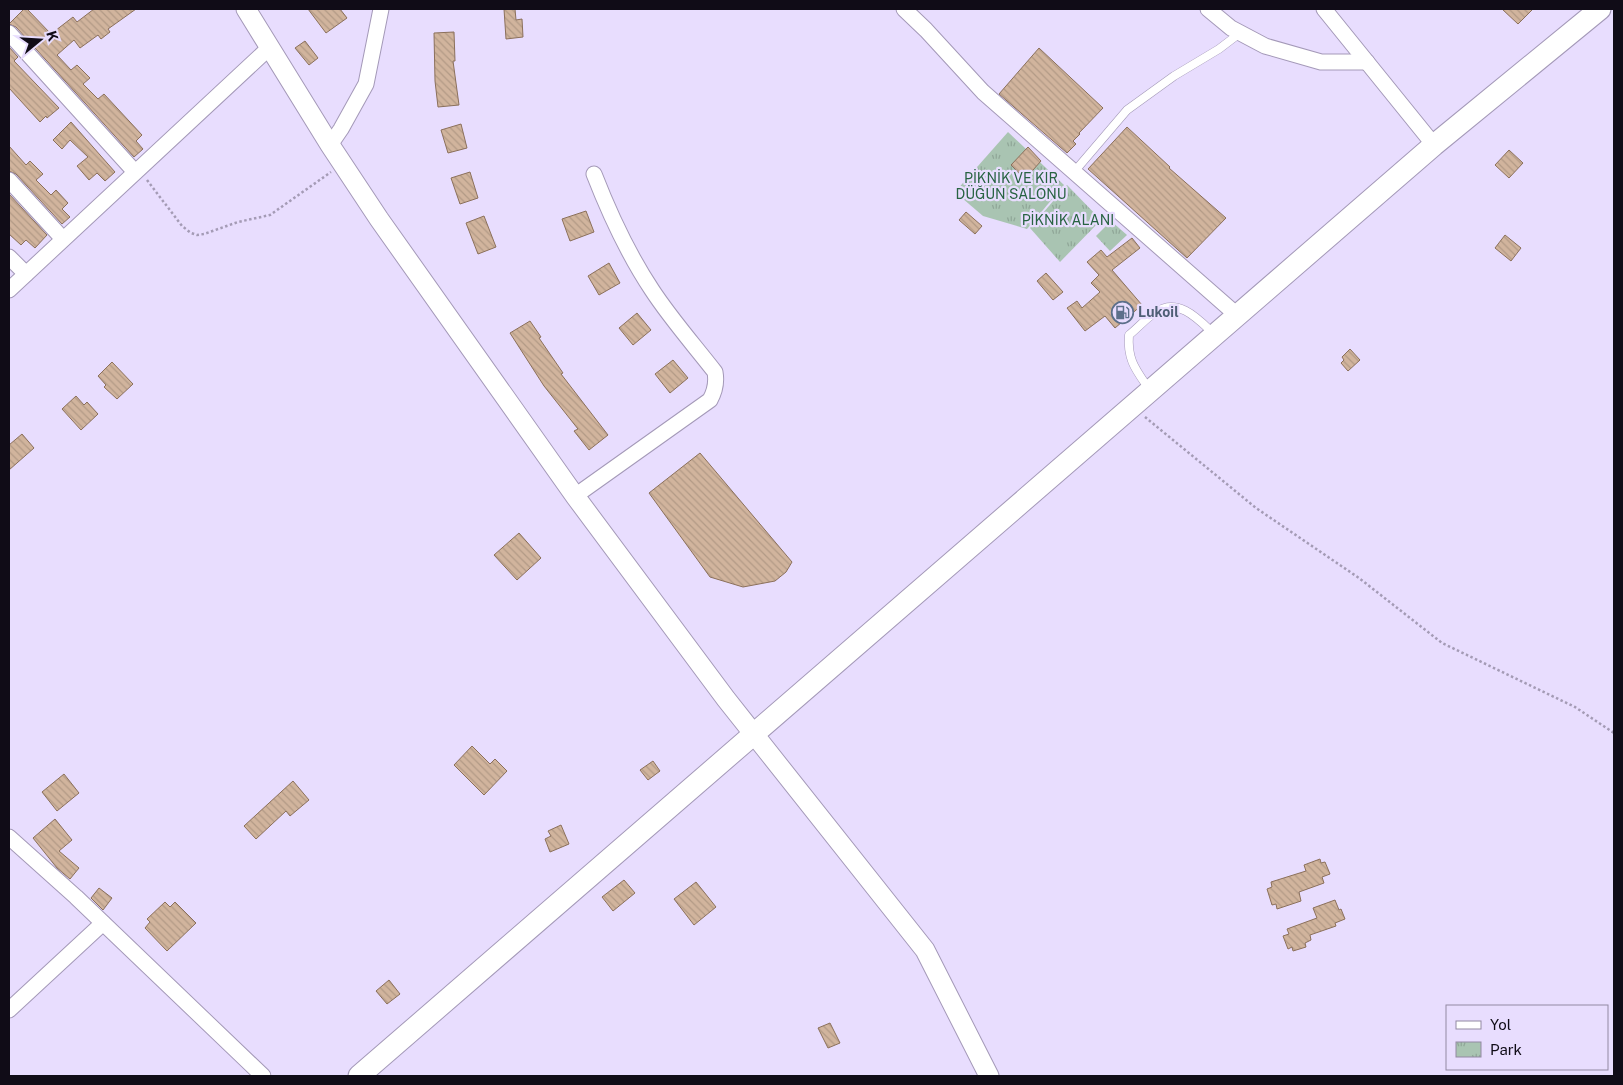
<svg xmlns="http://www.w3.org/2000/svg" width="1623" height="1085" font-family="'Public Sans',sans-serif">
  <style>
    .park { fill: url(#park-tufts) }
    .building { fill: url(#building-back-hatch); stroke: #8b705b }
    .lines { fill: none; stroke-linecap: round; stroke-linejoin: round }
    .service-casing { stroke: #a499b8; stroke-width: 9 }
    .minor-casing { stroke: #a499b8; stroke-width: 17 }
    .tertiary-casing { stroke: #a499b8; stroke-width: 21 }
    .secondary-casing { stroke: #a499b8; stroke-width: 23 }
    .path { stroke: #a49bb5; stroke-width: 2.5; stroke-dasharray: 2.5 2.5; stroke-linecap: butt }
    .service { stroke: #fff; stroke-width: 8 }
    .minor { stroke: #fff; stroke-width: 15 }
    .tertiary { stroke: #fff; stroke-width: 19 }
    .secondary { stroke: #fff; stroke-width: 21 }
    .labels { text-anchor: middle; stroke-width: 4.5; stroke-linejoin: round; paint-order: stroke }
    .park-label { font-size: 14px; fill: #286342; stroke: #e8ddfe }
    .service-label { font-size: 14px; font-weight: bold; fill: #4e5e75; stroke: #e8ddfe; text-anchor: start }
  </style>
  <defs>
    <pattern id="park-tufts" width="24" height="20" patternUnits="userSpaceOnUse" patternTransform="scale(1.25)"><rect width="24" height="20" fill="#a9c4b2"/><path d="M3 7l-1-3M5 7V3M7 7l1-3M15 17l-1-3M17 17v-4M19 17l1-3" fill="none" stroke="#90a798"/></pattern>
    <pattern id="building-back-hatch" width="6" height="6" patternUnits="userSpaceOnUse" patternTransform="scale(1.25)"><rect width="6" height="6" fill="#d1b49d"/><path d="M-1 5l2 2M0 0l6 6M5-1l2 2" fill="none" stroke="#b29a86"/></pattern>
  </defs>
  <rect width="100%" height="100%" fill="#e8ddfe"/>
  <!-- park -->
  <g class="park">
    <path d="M 1008,132 L 1064,185 L 1027,229 L 983,216 L 955,192 Z"/>
    <path d="M 1067,185 L 1101,220 L 1060,262 L 1030,228 Z"/>
    <path d="M 1111,221 L 1127,235 L 1110,251 L 1096,236 Z"/>
  </g>
  <!-- building -->
  <g class="building">
    <path d="M 24,9 L 27,9 L 51,34 L 73,17 L 77,22 L 94,9 L 136,9 L 108,29 L 110,32 L 101,39 L 98,35 L 80,48 L 74,40 L 57,55 L 71,70 L 77,65 L 90,78 L 83,84 L 98,99 L 104,94 L 142,135 L 136,141 L 143,149 L 134,157 L 16,27 L 9,24 Z"/>
    <path d="M 308,9 L 340,9 L 347,18 L 326,33 Z"/>
    <path d="M 504,9 L 515,9 L 516,20 L 522,19 L 523,37 L 506,39 Z"/>
    <path d="M 1502,9 L 1533,9 L 1518,24 Z"/>
    <path d="M 454,32 L 455,61 L 453,61 L 459,105 L 438,107 L 435,81 L 434,33 Z"/>
    <path d="M 305,41 L 318,58 L 309,65 L 295,48 Z"/>
    <path d="M 9,47 L 18,57 L 14,61 L 59,108 L 47,118 L 46,116 L 40,122 L 9,88 Z"/>
    <path d="M 1039,48 L 1103,108 L 1079,133 L 1080,134 L 1073,141 L 1076,144 L 1067,153 L 999,94 Z"/>
    <path d="M 71,122 L 115,172 L 105,181 L 97,173 L 89,180 L 77,166 L 88,157 L 70,140 L 62,149 L 53,140 Z"/>
    <path d="M 461,124 L 467,148 L 448,153 L 441,130 Z"/>
    <path d="M 1127,127 L 1170,167 L 1169,168 L 1226,218 L 1187,258 L 1088,169 Z"/>
    <path d="M 9,146 L 26,165 L 30,161 L 43,174 L 36,180 L 51,195 L 56,190 L 68,203 L 62,209 L 70,217 L 62,224 L 16,174 L 9,171 Z"/>
    <path d="M 1028,147 L 1041,161 L 1025,179 L 1011,165 Z"/>
    <path d="M 1509,150 L 1523,163 L 1509,178 L 1495,165 Z"/>
    <path d="M 470,172 L 478,198 L 460,204 L 451,178 Z"/>
    <path d="M 9,194 L 47,235 L 35,248 L 26,240 L 21,245 L 9,234 Z"/>
    <path d="M 586,211 L 594,232 L 570,241 L 562,219 Z"/>
    <path d="M 966,212 L 982,226 L 975,234 L 959,220 Z"/>
    <path d="M 484,216 L 496,247 L 478,254 L 466,223 Z"/>
    <path d="M 1505,235 L 1521,248 L 1511,261 L 1495,248 Z"/>
    <path d="M 1132,238 L 1140,248 L 1112,270 L 1142,305 L 1115,328 L 1105,316 L 1085,331 L 1067,308 L 1077,301 L 1082,308 L 1100,292 L 1091,283 L 1099,275 L 1087,262 L 1101,250 L 1107,257 Z"/>
    <path d="M 609,263 L 620,283 L 599,295 L 588,276 Z"/>
    <path d="M 1046,273 L 1063,292 L 1053,300 L 1037,281 Z"/>
    <path d="M 637,313 L 651,330 L 633,345 L 619,328 Z"/>
    <path d="M 530,321 L 541,337 L 539,338 L 563,373 L 561,374 L 608,435 L 589,450 L 574,431 L 578,429 L 544,386 L 510,333 Z"/>
    <path d="M 1350,349 L 1360,360 L 1348,371 L 1341,363 L 1344,360 L 1342,357 Z"/>
    <path d="M 673,360 L 688,378 L 670,393 L 655,374 Z"/>
    <path d="M 112,362 L 133,384 L 117,399 L 104,387 L 106,385 L 98,376 Z"/>
    <path d="M 76,396 L 84,405 L 87,402 L 98,414 L 81,430 L 62,409 Z"/>
    <path d="M 22,434 L 34,448 L 9,470 L 9,445 Z"/>
    <path d="M 700,453 L 792,562 L 786,572 L 775,581 L 743,587 L 710,577 L 649,493 Z"/>
    <path d="M 519,533 L 541,558 L 517,580 L 494,555 Z"/>
    <path d="M 472,746 L 490,764 L 495,759 L 507,771 L 484,795 L 454,765 Z"/>
    <path d="M 653,761 L 660,771 L 648,780 L 640,770 Z"/>
    <path d="M 64,774 L 79,793 L 57,811 L 42,792 Z"/>
    <path d="M 293,781 L 309,800 L 290,816 L 286,811 L 256,839 L 244,826 Z"/>
    <path d="M 55,819 L 72,840 L 59,851 L 79,868 L 70,879 L 57,868 L 33,838 Z"/>
    <path d="M 561,825 L 569,844 L 550,852 L 545,839 L 551,836 L 548,831 Z"/>
    <path d="M 1320,859 L 1321,863 L 1325,862 L 1330,874 L 1322,877 L 1324,883 L 1299,892 L 1301,901 L 1277,909 L 1276,904 L 1272,905 L 1267,889 L 1272,887 L 1271,882 L 1306,871 L 1304,865 Z"/>
    <path d="M 624,880 L 635,893 L 613,911 L 602,897 Z"/>
    <path d="M 696,882 L 716,907 L 694,925 L 674,899 Z"/>
    <path d="M 99,888 L 112,898 L 103,910 L 91,898 Z"/>
    <path d="M 1335,900 L 1339,910 L 1341,909 L 1345,919 L 1335,923 L 1336,926 L 1310,935 L 1311,940 L 1305,943 L 1306,947 L 1293,951 L 1292,947 L 1288,949 L 1283,936 L 1289,934 L 1287,929 L 1317,918 L 1313,908 Z"/>
    <path d="M 165,902 L 170,907 L 175,902 L 196,923 L 167,951 L 145,928 L 150,922 L 147,919 Z"/>
    <path d="M 389,980 L 400,994 L 387,1004 L 376,991 Z"/>
    <path d="M 830,1023 L 840,1043 L 828,1048 L 818,1028 Z"/>
  </g>
  <g class="lines">
    <defs>
      <g id="service">
        <path d="M 1074,172 L 1127,110 L 1174,76 L 1219,49 L 1240,33"/>
        <path d="M 1149,389 C 1136,370 1127,360 1129,335 C 1138,328 1146,318 1156,312 C 1179,297 1199,320 1214,334"/>
      </g>
      <g id="minor">
        <path d="M 904,9 L 926,30 L 983,92 L 1238,316"/>
        <path d="M 1208,9 L 1231,28 L 1265,46 L 1321,62 L 1367,62"/>
        <path d="M 1324,9 L 1434,145"/>
        <path d="M 9,33 L 135,172"/>
        <path d="M 330,145 L 341,129 L 366,84 L 381,9"/>
        <path d="M 9,180 L 63,239"/>
        <path d="M 9,257 L 26,274"/>
        <path d="M 9,290 L 270,47"/>
        <path d="M 575,496 L 710,400 C 715,391 717,383 715,372 C 694,345 671,319 652,290 C 628,254 610,215 594,174"/>
        <path d="M 9,837 L 76,897 L 263,1076"/>
        <path d="M 9,1010 L 103,923"/>
      </g>
      <path id="tertiary" d="M 246,9 L 330,145 L 379,219 L 575,496 L 726,699 L 925,950 L 989,1076"/>
      <path id="secondary" d="M 359,1076 L 1434,145 L 1600,9"/>
    </defs>
    <!-- service casing -->
    <use href="#service" class="service-casing"/>
    <!-- minor casing -->
    <use href="#minor" class="minor-casing"/>
    <!-- tertiary casing -->
    <use href="#tertiary" class="tertiary-casing"/>
    <!-- secondary casing -->
    <use href="#secondary" class="secondary-casing"/>
    <!-- path -->
    <g class="path">
      <path d="M 147,180 L 182,226 L 191,233 L 197,235 L 204,234 L 238,222 L 270,215 L 331,172"/>
      <path d="M 1145,417 L 1256,508 L 1359,578 L 1442,643 L 1575,707 L 1614,733"/>
    </g>
    <!-- service -->
    <use href="#service" class="service"/>
    <!-- minor -->
    <use href="#minor" class="minor"/>
    <!-- tertiary -->
    <use href="#tertiary" class="tertiary"/>
    <!-- secondary -->
    <use href="#secondary" class="secondary"/>
  </g>
  <!-- icons -->
  <defs>
    <symbol id="fuel-ring" viewBox="-11 -11 22 22"><circle r="9.5" fill="#e8ddfe" stroke="#5c6f8a" stroke-width="1.5"/><path d="M-5.5-6h7V0h2V4h1.3V-2.5L3-4.5l.8-.8L6-3V5H2.5V1h-1V6h-7ZM-4.2-4.7v3.2H.2V-4.7Z" fill="#5c6f8a"/></symbol>
  </defs>
  <g fill-rule="evenodd">
    <use href="#fuel-ring" x="1110" y="300" width="25" height="25"/>
  </g>
  <g class="labels">
    <!-- park labels -->
    <g class="park-label">
      <text x="1011" y="183">PİKNİK VE KIR<tspan x="1011" dy="16">DÜĞUN SALONU</tspan></text>
      <text x="1068" y="225">PİKNİK ALANI</text>
    </g>
    <!-- service labels -->
    <g class="service-label">
      <text x="1138" y="317">Lukoil</text>
    </g>
  </g>
  <!-- border -->
  <rect width="1623" height="1085" fill="none" stroke="#100c17" stroke-width="20"/>
  <!-- legend -->
  <rect x="1446" y="1005" width="162" height="65" fill="#e8ddfe" stroke="#9289a2"/>
  <rect x="1456" y="1021" width="25" height="8" fill="#ffffff" stroke="#9289a2"/>
  <text x="1490" y="1030" font-size="15" fill="#100c17">Yol</text>
  <rect x="1456" y="1042" width="25" height="15" fill="url(#park-tufts)" stroke="#9289a2"/>
  <text x="1490" y="1055" font-size="15" fill="#100c17">Park</text>
  <!-- north arrow -->
  <g transform="translate(40 40) rotate(72)" stroke="#e8ddfe" stroke-width="4" paint-order="stroke">
  <path d="M0-4L9 19L0 12L-9 19Z" fill="#100c17"/>
  <text y="-8" font-size="14" font-weight="bold" text-anchor="middle" fill="#100c17">K</text>
  </g>
</svg>
